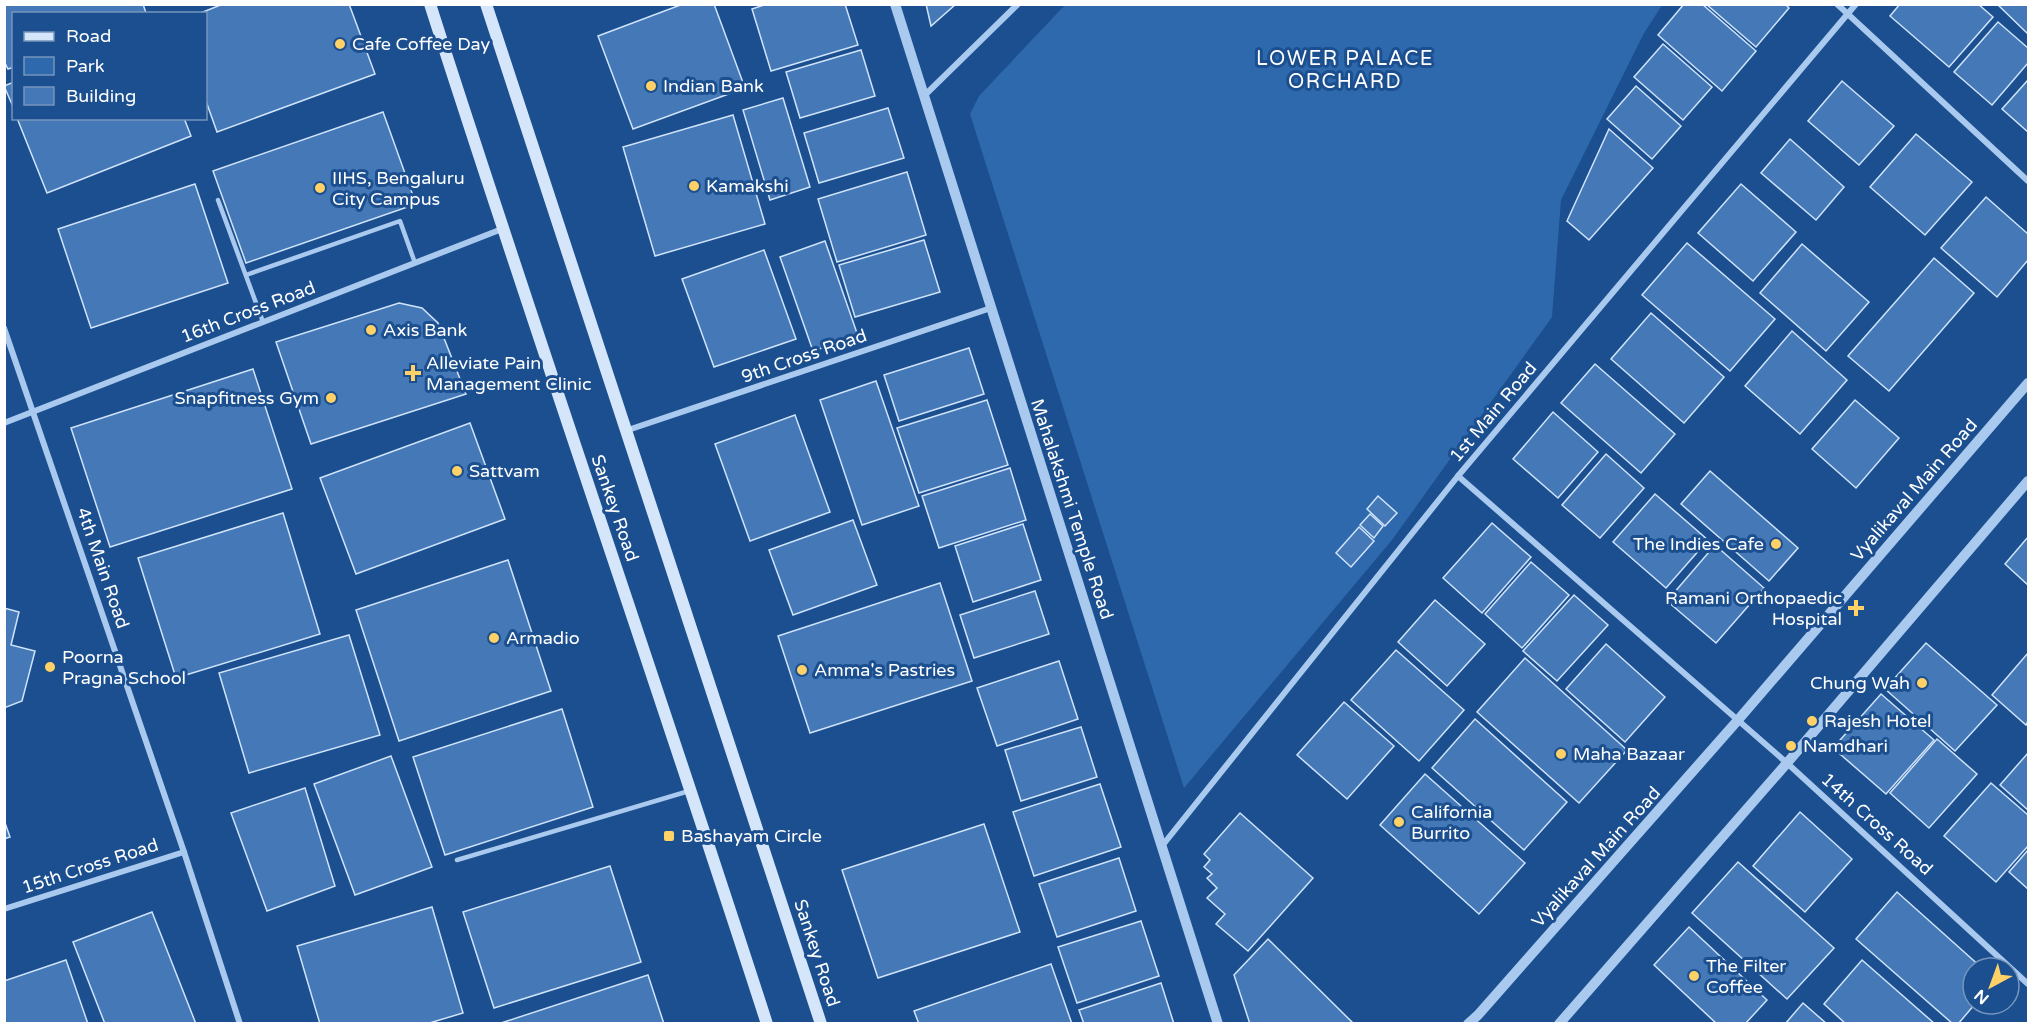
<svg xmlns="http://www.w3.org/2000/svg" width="2033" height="1028" font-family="'Varela Round',sans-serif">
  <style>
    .green { fill: #2e69ad }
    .building { fill: #4478b7; stroke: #cfe3fa; stroke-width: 1.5 }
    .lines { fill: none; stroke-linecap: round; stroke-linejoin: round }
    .service { stroke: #a9c9ee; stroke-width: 4.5 }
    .minor { stroke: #a9c9ee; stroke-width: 6 }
    .tertiary { stroke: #a9c9ee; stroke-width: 10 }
    .secondary { stroke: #d6e6fa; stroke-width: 12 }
    .poi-dot { fill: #ffd166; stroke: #1b4f8f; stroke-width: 2 }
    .labels { text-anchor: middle; stroke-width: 6; stroke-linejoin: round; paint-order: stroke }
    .poi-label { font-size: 18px; fill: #fff; stroke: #1b4f8f; text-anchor: start }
    .street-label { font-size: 18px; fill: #fff; stroke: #1b4f8f }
    .neighbourhood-label { font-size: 20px; letter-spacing: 1.5px; fill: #fff; stroke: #1b4f8f }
  </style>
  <rect width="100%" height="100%" fill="#1b4f8f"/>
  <!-- green -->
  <path class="green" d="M 1065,5 L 1662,5 L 1643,35 L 1561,200 L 1552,317 L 1392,540 L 1184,788 L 970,114 L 979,96 Z"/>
  <!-- building -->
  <g class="building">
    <path d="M 4,4 L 143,4 L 146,13 L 14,14 L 14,67 L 8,69 L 4,61 Z"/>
    <path d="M 223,4 L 349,4 L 375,74 L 217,132 L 206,101 L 206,14 L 198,14 Z"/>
    <path d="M 683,4 L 714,4 L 745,88 L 633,129 L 598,36 Z"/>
    <path d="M 767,4 L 845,4 L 858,45 L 771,71 L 752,9 Z"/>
    <path d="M 926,4 L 956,4 L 931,26 Z"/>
    <path d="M 1684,4 L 1702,4 L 1756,51 L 1722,91 L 1658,35 Z"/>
    <path d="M 1706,4 L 1785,4 L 1789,8 L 1756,47 Z"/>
    <path d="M 1900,4 L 1978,4 L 1993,17 L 1949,67 L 1890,16 Z"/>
    <path d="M 1997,4 L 2028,4 L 2028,34 Z"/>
    <path d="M 1998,22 L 2028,48 L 2028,63 L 1992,105 L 1954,72 Z"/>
    <path d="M 1663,44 L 1712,87 L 1683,120 L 1634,77 Z"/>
    <path d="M 861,50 L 875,96 L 800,118 L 786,72 Z"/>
    <path d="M 2028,80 L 2028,132 L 2002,109 Z"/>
    <path d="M 1842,81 L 1894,126 L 1859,165 L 1808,121 Z"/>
    <path d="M 14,82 L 14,109 L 4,86 Z"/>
    <path d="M 1636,86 L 1681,126 L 1652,159 L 1607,119 Z"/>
    <path d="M 783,98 L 810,187 L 770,200 L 743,110 Z"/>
    <path d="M 888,108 L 904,158 L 819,183 L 804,133 Z"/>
    <path d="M 383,112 L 416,204 L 246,263 L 213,171 Z"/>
    <path d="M 733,115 L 765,224 L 655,256 L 623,147 Z"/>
    <path d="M 17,118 L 184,118 L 191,136 L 47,193 Z"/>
    <path d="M 1609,129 L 1653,168 L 1589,240 L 1567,221 Z"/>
    <path d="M 1916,134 L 1972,182 L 1925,235 L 1870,187 Z"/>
    <path d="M 1790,139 L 1844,187 L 1816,220 L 1761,173 Z"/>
    <path d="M 907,172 L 926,235 L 837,262 L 818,199 Z"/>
    <path d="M 195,184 L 228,283 L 91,328 L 58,229 Z"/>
    <path d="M 1741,184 L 1796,232 L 1753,281 L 1698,233 Z"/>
    <path d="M 1986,197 L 2028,234 L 2028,260 L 1997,297 L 1941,248 Z"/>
    <path d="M 924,240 L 940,292 L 855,317 L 839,265 Z"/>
    <path d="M 825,241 L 858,336 L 813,351 L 780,257 Z"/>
    <path d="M 1687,243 L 1775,319 L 1730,371 L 1642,295 Z"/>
    <path d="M 1802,244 L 1869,302 L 1826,351 L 1760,293 Z"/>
    <path d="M 764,250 L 796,339 L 714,367 L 682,279 Z"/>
    <path d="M 1934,258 L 1974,293 L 1889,391 L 1848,356 Z"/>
    <path d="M 399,303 L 422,308 L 438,323 L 466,394 L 311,444 L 276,342 Z"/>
    <path d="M 1651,313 L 1724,377 L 1684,423 L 1611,359 Z"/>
    <path d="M 1792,331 L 1847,380 L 1800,434 L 1745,386 Z"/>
    <path d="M 969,348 L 984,394 L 899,421 L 884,375 Z"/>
    <path d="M 1595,364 L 1675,434 L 1641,473 L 1561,403 Z"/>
    <path d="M 253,369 L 292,489 L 110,547 L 71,428 Z"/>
    <path d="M 876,381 L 919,506 L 862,525 L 820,400 Z"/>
    <path d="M 987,400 L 1008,465 L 919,493 L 897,428 Z"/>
    <path d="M 1855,400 L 1899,438 L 1856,488 L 1812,449 Z"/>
    <path d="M 1553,412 L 1598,452 L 1558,498 L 1513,459 Z"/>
    <path d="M 795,415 L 830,512 L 750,541 L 715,444 Z"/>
    <path d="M 470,423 L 505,519 L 356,574 L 320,478 Z"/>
    <path d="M 1606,454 L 1644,488 L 1600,538 L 1562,505 Z"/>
    <path d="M 1010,468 L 1026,520 L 939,548 L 922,496 Z"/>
    <path d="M 1710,471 L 1798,548 L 1769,581 L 1681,504 Z"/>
    <path d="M 1655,494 L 1708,540 L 1666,588 L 1613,542 Z"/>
    <path d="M 1378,496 L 1397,513 L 1385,526 L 1367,509 Z"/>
    <path d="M 283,513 L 320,634 L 176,678 L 138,558 Z"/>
    <path d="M 1370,514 L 1383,526 L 1374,538 L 1360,525 Z"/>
    <path d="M 853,520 L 877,585 L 793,615 L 769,550 Z"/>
    <path d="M 1492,523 L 1531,557 L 1482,613 L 1443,578 Z"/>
    <path d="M 1023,524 L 1041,580 L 973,602 L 955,546 Z"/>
    <path d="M 1359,527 L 1374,541 L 1351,567 L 1336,553 Z"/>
    <path d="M 2028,537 L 2028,585 L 2005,564 Z"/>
    <path d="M 1715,545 L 1764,588 L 1716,643 L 1667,601 Z"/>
    <path d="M 508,560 L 551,691 L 399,741 L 356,610 Z"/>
    <path d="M 1531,562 L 1569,595 L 1522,648 L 1485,614 Z"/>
    <path d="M 940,583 L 972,681 L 810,733 L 778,636 Z"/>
    <path d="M 1035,591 L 1049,634 L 974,658 L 960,615 Z"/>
    <path d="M 1574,595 L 1608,625 L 1557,681 L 1523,651 Z"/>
    <path d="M 1435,600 L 1485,644 L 1447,686 L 1398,642 Z"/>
    <path d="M 4,608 L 19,612 L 11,645 L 35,651 L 22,701 L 4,708 Z"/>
    <path d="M 349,635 L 380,735 L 249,773 L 219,673 Z"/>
    <path d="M 1926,643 L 1997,705 L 1955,751 L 1885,689 Z"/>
    <path d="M 1606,644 L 1665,697 L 1625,742 L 1566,689 Z"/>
    <path d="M 1396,650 L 1464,710 L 1419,761 L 1351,700 Z"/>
    <path d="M 2028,653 L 2028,721 L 2026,725 L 1992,695 Z"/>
    <path d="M 1525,658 L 1627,750 L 1579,803 L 1477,712 Z"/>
    <path d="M 1059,661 L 1078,719 L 997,746 L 977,688 Z"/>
    <path d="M 1881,694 L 1934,740 L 1886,794 L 1833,748 Z"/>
    <path d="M 1344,702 L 1394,746 L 1347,799 L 1297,755 Z"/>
    <path d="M 562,709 L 593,807 L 445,855 L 413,757 Z"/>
    <path d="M 1475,719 L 1567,802 L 1524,850 L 1432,768 Z"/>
    <path d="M 1081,727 L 1097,777 L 1021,801 L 1005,750 Z"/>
    <path d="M 1937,739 L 1977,774 L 1929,828 L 1890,793 Z"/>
    <path d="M 2028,753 L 2028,810 L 2000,785 Z"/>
    <path d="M 391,756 L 432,867 L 355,895 L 314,784 Z"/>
    <path d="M 1425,774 L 1525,863 L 1479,914 L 1380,825 Z"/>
    <path d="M 1991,783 L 2028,815 L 2028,846 L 1996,882 L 1944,836 Z"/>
    <path d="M 1100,784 L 1121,847 L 1034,876 L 1013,812 Z"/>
    <path d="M 305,788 L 335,886 L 267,911 L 231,813 Z"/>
    <path d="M 1800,812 L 1852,859 L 1805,912 L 1753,866 Z"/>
    <path d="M 1240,813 L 1313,878 L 1248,951 L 1216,924 L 1225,914 L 1207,898 L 1217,888 L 1207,878 L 1212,874 L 1204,867 L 1210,860 L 1204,854 Z"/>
    <path d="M 4,820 L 10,837 L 4,839 Z"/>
    <path d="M 984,824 L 1020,932 L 878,978 L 842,870 Z"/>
    <path d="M 2028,850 L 2028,889 L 2009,872 Z"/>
    <path d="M 1119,858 L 1136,911 L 1057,937 L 1039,884 Z"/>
    <path d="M 1738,862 L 1834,948 L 1787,999 L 1692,913 Z"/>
    <path d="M 610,866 L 641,962 L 494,1008 L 463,912 Z"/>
    <path d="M 1897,892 L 1982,968 L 1973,968 L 1973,1004 L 1975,1004 L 1958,1024 L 1953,1024 L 1856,939 Z"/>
    <path d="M 432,907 L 463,1013 L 426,1024 L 320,1024 L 297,946 Z"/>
    <path d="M 152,912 L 196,1024 L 105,1024 L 73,942 Z"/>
    <path d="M 1141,921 L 1159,976 L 1077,1003 L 1058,947 Z"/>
    <path d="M 1689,927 L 1767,1000 L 1745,1024 L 1717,1024 L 1654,965 Z"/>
    <path d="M 1268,939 L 1354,1024 L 1250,1024 L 1234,975 Z"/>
    <path d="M 66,960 L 88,1024 L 4,1024 L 4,981 Z"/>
    <path d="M 1862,960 L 1935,1024 L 1846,1024 L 1824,1004 Z"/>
    <path d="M 1051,964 L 1072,1024 L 919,1024 L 914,1011 Z"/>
    <path d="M 648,975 L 664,1024 L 498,1024 Z"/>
    <path d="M 1161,983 L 1174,1024 L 1084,1024 L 1079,1010 Z"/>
    <path d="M 1803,1003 L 1827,1024 L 1785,1024 Z"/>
  </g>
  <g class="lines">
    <!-- service -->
    <g class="service">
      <path d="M 218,200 L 263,322"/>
      <path d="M 246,275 L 400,221 L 415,263"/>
      <path d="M 457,860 L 689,791"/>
    </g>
    <!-- minor -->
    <g class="minor">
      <path d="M 1837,4 L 2028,181"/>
      <path d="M 924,96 L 1018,4"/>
      <path d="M 4,328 L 184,852 L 240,1024"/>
      <path d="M 4,423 L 502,229"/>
      <path d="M 625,431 L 991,308"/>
      <path d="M 1458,476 L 1787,763 L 2028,984"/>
      <path d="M 1162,846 L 1458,476 L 1856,4"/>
      <path d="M 4,909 L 184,852"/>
    </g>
    <!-- tertiary -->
    <g class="tertiary">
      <path d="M 895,4 L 1218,1024"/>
      <path d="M 1468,1024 L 1478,1015 L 1738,720 L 2028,383"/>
      <path d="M 1559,1024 L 1787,763 L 2028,481"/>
    </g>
    <!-- secondary -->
    <g class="secondary">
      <path d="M 430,4 C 539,345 657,683 767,1024"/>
      <path d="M 486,4 L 821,1024"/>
    </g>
  </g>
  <!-- markers -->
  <g class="poi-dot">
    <circle cx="340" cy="44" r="6"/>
    <circle cx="651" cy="86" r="6"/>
    <circle cx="694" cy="186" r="6"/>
    <circle cx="320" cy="188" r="6"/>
    <circle cx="371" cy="330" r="6"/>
    <path d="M410 364h6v6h6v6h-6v6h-6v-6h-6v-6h6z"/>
    <circle cx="331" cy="398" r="6"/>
    <circle cx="457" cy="471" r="6"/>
    <circle cx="1776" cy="544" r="6"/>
    <path d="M1853 599h6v6h6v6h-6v6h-6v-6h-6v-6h6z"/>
    <circle cx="494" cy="638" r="6"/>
    <circle cx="50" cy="667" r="6"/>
    <circle cx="802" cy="670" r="6"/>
    <circle cx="1922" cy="683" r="6"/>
    <circle cx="1812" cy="721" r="6"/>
    <circle cx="1791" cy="746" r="6"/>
    <circle cx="1561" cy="754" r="6"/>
    <circle cx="1399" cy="822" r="6"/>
    <rect x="663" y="830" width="12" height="12" rx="3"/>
    <circle cx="1694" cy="976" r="6"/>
  </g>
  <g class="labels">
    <!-- poi labels -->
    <g class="poi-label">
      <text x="352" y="50">Cafe Coffee Day</text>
      <text x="663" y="92">Indian Bank</text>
      <text x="332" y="184">IIHS, Bengaluru<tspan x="332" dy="21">City Campus</tspan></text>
      <text x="706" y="192">Kamakshi</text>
      <text x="383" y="336">Axis Bank</text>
      <text x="426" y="369">Alleviate Pain<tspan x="426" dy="21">Management Clinic</tspan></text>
      <text x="319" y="404" text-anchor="end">Snapfitness Gym</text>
      <text x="469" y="477">Sattvam</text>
      <text x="1764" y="550" text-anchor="end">The Indies Cafe</text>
      <text x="1842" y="604" text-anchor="end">Ramani Orthopaedic<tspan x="1842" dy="21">Hospital</tspan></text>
      <text x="506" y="644">Armadio</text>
      <text x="62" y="663">Poorna<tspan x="62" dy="21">Pragna School</tspan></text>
      <text x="814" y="676">Amma's Pastries</text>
      <text x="1910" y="689" text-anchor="end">Chung Wah</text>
      <text x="1824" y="727">Rajesh Hotel</text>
      <text x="1803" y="752">Namdhari</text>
      <text x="1573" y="760">Maha Bazaar</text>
      <text x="1411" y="818">California<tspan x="1411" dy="21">Burrito</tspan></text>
      <text x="681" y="842">Bashayam Circle</text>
      <text x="1706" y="972">The Filter<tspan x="1706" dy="21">Coffee</tspan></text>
    </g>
    <!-- street labels -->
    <g class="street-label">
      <text transform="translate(248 312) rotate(-21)" y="6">16th Cross Road</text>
      <text transform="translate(804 356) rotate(-19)" y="6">9th Cross Road</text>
      <text transform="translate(1493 412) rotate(-50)" y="6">1st Main Road</text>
      <text transform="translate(1914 490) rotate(-49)" y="6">Vyalikaval Main Road</text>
      <text transform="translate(615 508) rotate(71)" y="6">Sankey Road</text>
      <text transform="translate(1072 509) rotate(72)" y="6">Mahalakshmi Temple Road</text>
      <text transform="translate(103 568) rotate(71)" y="6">4th Main Road</text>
      <text transform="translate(1877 824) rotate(42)" y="6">14th Cross Road</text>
      <text transform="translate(1596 857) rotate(-48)" y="6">Vyalikaval Main Road</text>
      <text transform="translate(90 866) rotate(-18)" y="6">15th Cross Road</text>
      <text transform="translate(817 953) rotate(72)" y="6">Sankey Road</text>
    </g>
    <!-- neighbourhood labels -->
    <g class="neighbourhood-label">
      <text x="1345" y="65">LOWER PALACE<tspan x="1345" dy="23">ORCHARD</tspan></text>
    </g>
  </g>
  <!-- border -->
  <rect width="2033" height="1028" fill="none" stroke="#ffffff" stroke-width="12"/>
  <!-- legend -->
  <rect x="12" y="12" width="195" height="108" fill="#1b4f8f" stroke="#7695bc" stroke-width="1.5"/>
  <rect x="24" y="32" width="30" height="9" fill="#d6e6fa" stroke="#7695bc" stroke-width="1.5"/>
  <text x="66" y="42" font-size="18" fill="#ffffff">Road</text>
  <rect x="24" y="57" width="30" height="18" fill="#2e69ad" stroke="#7695bc" stroke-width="1.5"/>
  <text x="66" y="72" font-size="18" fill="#ffffff">Park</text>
  <rect x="24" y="87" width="30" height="18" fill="#4478b7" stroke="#7695bc" stroke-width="1.5"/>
  <text x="66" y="102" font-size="18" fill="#ffffff">Building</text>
  <!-- north arrow -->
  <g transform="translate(1991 986) rotate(221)"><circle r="28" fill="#1b4f8f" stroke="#7695bc" stroke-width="1.5"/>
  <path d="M0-4.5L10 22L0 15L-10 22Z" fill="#ffd166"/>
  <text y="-9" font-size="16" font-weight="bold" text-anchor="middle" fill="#ffffff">N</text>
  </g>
</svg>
